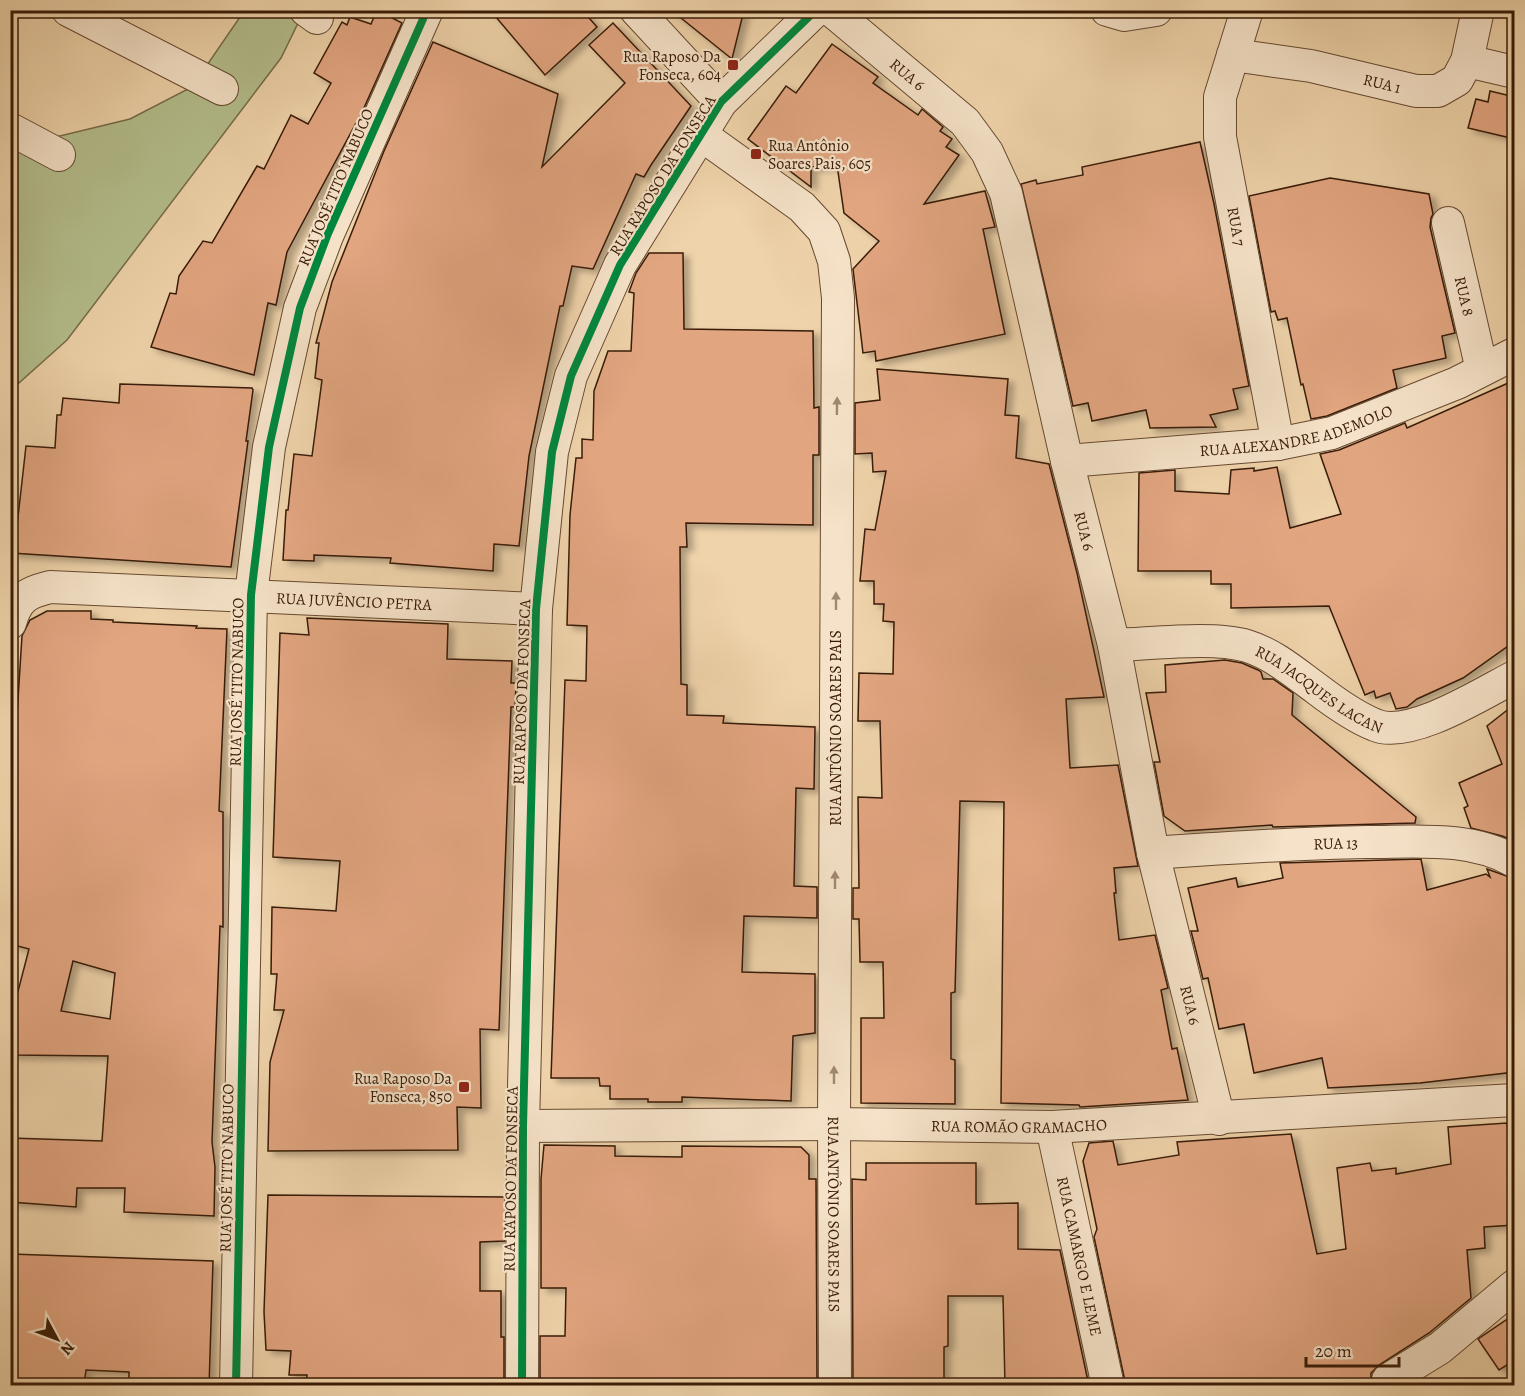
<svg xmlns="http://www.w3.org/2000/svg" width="1525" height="1396" font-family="Alegreya,serif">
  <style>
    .green { fill: #b4be8d; stroke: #766c4a; stroke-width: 1.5 }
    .building { fill: #e1a580; stroke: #391b07; stroke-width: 1.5; fill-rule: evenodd; filter: url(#shadow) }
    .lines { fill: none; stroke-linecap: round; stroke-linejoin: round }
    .minor-casing { stroke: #664930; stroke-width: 34 }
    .minor { stroke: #f5e2c8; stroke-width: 32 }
    .cycleway-casing { stroke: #f5e2c8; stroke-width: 11 }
    .cycleway { stroke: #00873e; stroke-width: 8 }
    .oneway { fill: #a08871 }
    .poi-dot { fill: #8f2418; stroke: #f5e2c8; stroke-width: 2 }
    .labels { text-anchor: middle; stroke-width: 4.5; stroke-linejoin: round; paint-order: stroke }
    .poi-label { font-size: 16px; fill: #391b07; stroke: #f5e2c8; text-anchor: end }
    .street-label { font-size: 16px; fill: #391b07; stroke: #f5e2c8 }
  </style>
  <defs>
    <filter id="shadow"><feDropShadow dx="6" dy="4" stdDeviation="3" flood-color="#0004"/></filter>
  </defs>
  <rect width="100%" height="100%" fill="#efd3aa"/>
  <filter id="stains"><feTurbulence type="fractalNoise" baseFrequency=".00333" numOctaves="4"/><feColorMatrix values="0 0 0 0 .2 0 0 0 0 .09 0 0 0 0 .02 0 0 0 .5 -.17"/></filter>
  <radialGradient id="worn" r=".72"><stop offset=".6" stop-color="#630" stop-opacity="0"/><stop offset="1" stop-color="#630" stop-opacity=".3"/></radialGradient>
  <!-- green -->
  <path class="green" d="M 240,17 L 301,17 L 281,58 L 67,340 L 11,390 L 10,148 L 130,119 L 192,87 Z"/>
  <!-- building -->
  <g class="building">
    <path d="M 377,10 L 402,23 L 363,110 L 287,252 L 276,305 L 268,303 L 254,375 L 151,347 L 170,293 L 176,294 L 179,276 L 203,241 L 212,243 L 257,166 L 264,169 L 291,115 L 308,124 L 331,83 L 314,73 L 342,22 L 347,25 L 350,17 L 371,24 Z"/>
    <path d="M 490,10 L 582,10 L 597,27 L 545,75 Z"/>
    <path d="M 671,10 L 744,10 L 732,59 Z"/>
    <path d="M 613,23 L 691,106 L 651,165 L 644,177 L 636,174 L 593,269 L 572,266 L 563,306 L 560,306 L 529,456 L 519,546 L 494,544 L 493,571 L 390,563 L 391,558 L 314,555 L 314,561 L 283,560 L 286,510 L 288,510 L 294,454 L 312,456 L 322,380 L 315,378 L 319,343 L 316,343 L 332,282 L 384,151 L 433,42 L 558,94 L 542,167 L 625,83 L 589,45 Z"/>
    <path d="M 832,44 L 878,77 L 873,83 L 918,115 L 922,109 L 943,127 L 940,131 L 952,139 L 946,147 L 959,155 L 924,204 L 985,191 L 995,227 L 983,229 L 1005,334 L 876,361 L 875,351 L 863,353 L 853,269 L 879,241 L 844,213 L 837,165 L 811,167 L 811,187 L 748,139 L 786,86 L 796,93 Z"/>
    <path d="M 1490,91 L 1515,97 L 1515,139 L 1468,128 L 1476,99 L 1488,102 Z"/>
    <path d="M 1200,142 L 1214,204 L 1249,386 L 1233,389 L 1238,409 L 1210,415 L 1216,427 L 1150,428 L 1146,410 L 1092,421 L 1088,403 L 1073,406 L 1021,184 L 1036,180 L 1037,184 L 1083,175 L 1082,167 Z"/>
    <path d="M 1330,178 L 1429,194 L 1433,214 L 1431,218 L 1430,227 L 1455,333 L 1442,336 L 1446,358 L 1393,370 L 1397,388 L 1327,416 L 1311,419 L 1303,384 L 1301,385 L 1287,318 L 1278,320 L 1275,311 L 1271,312 L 1249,196 Z"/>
    <path d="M 649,253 L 683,253 L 684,329 L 813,331 L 814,408 L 819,407 L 819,455 L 813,455 L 813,525 L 686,523 L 687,547 L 680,547 L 681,684 L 687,685 L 687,715 L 724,716 L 723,723 L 815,727 L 814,789 L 796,788 L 794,886 L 817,887 L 817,918 L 744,916 L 742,972 L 815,974 L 815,1033 L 793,1036 L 791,1101 L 682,1097 L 682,1102 L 648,1102 L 648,1099 L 610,1099 L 610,1086 L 600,1086 L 599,1078 L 551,1078 L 565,680 L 586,681 L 587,626 L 567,625 L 570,515 L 576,458 L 582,458 L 582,439 L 593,440 L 594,391 L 608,351 L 631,351 L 634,293 L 629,292 L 636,273 Z"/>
    <path d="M 877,369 L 1008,379 L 1005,415 L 1019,416 L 1016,458 L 1049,464 L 1077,573 L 1104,697 L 1066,699 L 1070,768 L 1118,765 L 1138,866 L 1114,868 L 1116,893 L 1114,893 L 1119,940 L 1155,935 L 1168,988 L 1161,990 L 1172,1049 L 1177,1048 L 1188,1100 L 1080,1107 L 1079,1105 L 1001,1103 L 1004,802 L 960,801 L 955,992 L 951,993 L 951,1059 L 955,1060 L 955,1104 L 861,1103 L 861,1018 L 884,1018 L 883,962 L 860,962 L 859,919 L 853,919 L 853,888 L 859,888 L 858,797 L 882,798 L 880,721 L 858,721 L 859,673 L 893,674 L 894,622 L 883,621 L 884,604 L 874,604 L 874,581 L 860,581 L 865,529 L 875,530 L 886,471 L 873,472 L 872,453 L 855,454 L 855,403 L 880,400 Z"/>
    <path d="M 1515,380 L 1515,641 L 1463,678 L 1417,699 L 1407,707 L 1396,709 L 1390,693 L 1376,698 L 1374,691 L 1365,695 L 1329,606 L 1231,608 L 1231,584 L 1211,584 L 1211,571 L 1138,571 L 1139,473 L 1175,470 L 1175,491 L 1229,494 L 1231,470 L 1254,468 L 1254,471 L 1277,467 L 1290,528 L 1341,514 L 1320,454 L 1339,450 L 1405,423 L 1407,428 Z"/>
    <path d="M 120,384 L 252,388 L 253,390 L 246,441 L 248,441 L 231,567 L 11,553 L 13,526 L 17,526 L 26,446 L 55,448 L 57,415 L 61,415 L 63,398 L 119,403 Z"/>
    <path d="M 47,611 L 91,611 L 91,619 L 113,620 L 113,622 L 197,626 L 196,628 L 227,629 L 219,811 L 223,812 L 223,927 L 220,926 L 212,1142 L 215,1167 L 214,1216 L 124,1212 L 125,1188 L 77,1188 L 76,1207 L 10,1202 L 10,1138 L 102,1141 L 108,1056 L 10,1055 L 10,1002 L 15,1003 L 29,949 L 10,944 L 10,826 L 22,636 L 30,620 ZM 73,961 L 115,973 L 110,1019 L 61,1011 Z"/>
    <path d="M 307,618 L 448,624 L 447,659 L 512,661 L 511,683 L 516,683 L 515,707 L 511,707 L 499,1030 L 480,1029 L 481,1108 L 457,1107 L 458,1150 L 268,1151 L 270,1062 L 284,1010 L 274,1010 L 277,974 L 271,974 L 272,907 L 336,911 L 340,861 L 273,857 L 280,633 L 309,635 Z"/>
    <path d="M 1225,660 L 1242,663 L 1258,670 L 1261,672 L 1263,679 L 1273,679 L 1293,693 L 1292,715 L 1416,817 L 1415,823 L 1273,827 L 1272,825 L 1185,831 L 1164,816 L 1154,762 L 1160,762 L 1146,693 L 1166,692 L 1165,665 Z"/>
    <path d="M 1515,704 L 1515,841 L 1502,836 L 1471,828 L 1464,808 L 1468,806 L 1459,783 L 1502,764 L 1487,726 Z"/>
    <path d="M 1421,859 L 1427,890 L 1486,874 L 1490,877 L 1487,869 L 1515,879 L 1515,1072 L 1420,1083 L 1328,1088 L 1322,1058 L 1254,1073 L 1244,1024 L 1219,1029 L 1208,978 L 1203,979 L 1191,931 L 1198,931 L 1188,888 L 1236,878 L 1238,887 L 1283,878 L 1280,863 Z"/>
    <path d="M 1507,1123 L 1515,1199 L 1515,1225 L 1484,1227 L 1485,1248 L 1467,1250 L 1471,1298 L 1429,1333 L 1379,1365 L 1371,1373 L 1371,1386 L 1126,1386 L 1094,1237 L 1097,1229 L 1083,1161 L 1089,1143 L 1113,1141 L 1118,1165 L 1179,1155 L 1177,1142 L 1291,1134 L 1317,1254 L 1346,1249 L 1337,1168 L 1370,1163 L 1372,1171 L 1396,1168 L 1396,1174 L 1451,1164 L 1448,1127 Z"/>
    <path d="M 544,1145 L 615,1146 L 615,1156 L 682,1157 L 682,1146 L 801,1147 L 809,1155 L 809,1179 L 816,1179 L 817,1382 L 680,1381 L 680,1386 L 540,1386 L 540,1336 L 565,1336 L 566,1288 L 541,1288 L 541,1179 Z"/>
    <path d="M 866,1163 L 976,1163 L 976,1204 L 1018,1203 L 1018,1249 L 1060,1250 L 1089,1386 L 1005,1386 L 1003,1296 L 948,1296 L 948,1346 L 944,1347 L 944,1386 L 861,1386 L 861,1382 L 853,1382 L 852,1179 L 866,1180 Z"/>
    <path d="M 268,1195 L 505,1197 L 505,1241 L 480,1242 L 480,1291 L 501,1291 L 501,1337 L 504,1337 L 504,1386 L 306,1386 L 307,1375 L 289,1375 L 291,1351 L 266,1350 L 264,1312 Z"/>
    <path d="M 10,1254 L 213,1261 L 209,1386 L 129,1386 L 129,1372 L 86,1370 L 84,1386 L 10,1386 Z"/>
    <path d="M 1515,1314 L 1515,1360 L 1499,1370 L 1478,1339 Z"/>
  </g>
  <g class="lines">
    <defs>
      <g id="minor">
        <path d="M 68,10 L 222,89"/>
        <path d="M 306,10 L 317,18"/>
        <path d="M 636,10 L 721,102"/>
        <path id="s1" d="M 831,10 L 965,122 L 987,152 L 1006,193 L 1067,461 L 1114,645 L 1153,853 L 1219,1119"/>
        <path d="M 1107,10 L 1124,15 L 1156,10"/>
        <path id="s2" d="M 1247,10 L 1220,97 L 1220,137 L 1278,444"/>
        <path id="s3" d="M 1233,55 L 1311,66 L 1416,91 L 1438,91 L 1457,80 L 1467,61 L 1478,10"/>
        <path d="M 1467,61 L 1514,72"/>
        <path d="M 10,129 L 59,155"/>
        <path id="s4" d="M 700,134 L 802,207 L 824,231 L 834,261 L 838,298 L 834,1124 L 835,1386"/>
        <path id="s5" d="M 1448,223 L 1482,370"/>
        <path id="s6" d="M 1067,461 L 1278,444 L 1332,433 L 1457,383 L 1514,354"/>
        <path id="s7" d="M 10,623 C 17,598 26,593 50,587 L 536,609"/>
        <path id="s8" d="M 1114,645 C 1151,644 1213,636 1247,646 C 1273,654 1295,673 1317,689 C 1334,702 1355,717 1375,725 C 1409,740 1483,693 1514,677"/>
        <path id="s9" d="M 1153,853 C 1225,848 1296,843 1367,842 C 1417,842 1470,836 1514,861"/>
        <path id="s10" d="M 523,1126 L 834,1124 L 1052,1127 L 1514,1100"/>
        <path id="s11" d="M 1052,1127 L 1108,1386"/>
        <path d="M 236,1386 L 251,595 L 269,447 L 300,308 L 327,236 L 427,10"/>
        <path d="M 522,1386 L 523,1126 L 536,609 L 552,452 L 571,376 L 620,265 L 721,102 L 816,10"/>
        <path d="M 1389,1386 L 1388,1380 L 1440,1348 L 1514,1286"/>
      </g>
    </defs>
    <!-- minor casing -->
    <use href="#minor" class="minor-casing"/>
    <!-- minor -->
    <use href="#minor" class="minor"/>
    <defs>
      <g id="cycleway">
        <path d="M 236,1386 L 251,595 L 269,447 L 300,308 L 327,236 L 427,10"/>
        <path d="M 522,1386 L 523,1126 L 536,609 L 552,452 L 571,376 L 620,265 L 721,102 L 816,10"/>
      </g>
    </defs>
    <!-- cycleway casing -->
    <use href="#cycleway" class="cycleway-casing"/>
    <!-- cycleway -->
    <use href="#cycleway" class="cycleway"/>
  </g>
  <!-- one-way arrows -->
  <defs><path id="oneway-solid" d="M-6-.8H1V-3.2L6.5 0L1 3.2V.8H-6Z" transform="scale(1.5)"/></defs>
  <g class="oneway">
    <use href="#oneway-solid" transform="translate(837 406) rotate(-89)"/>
    <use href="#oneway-solid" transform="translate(836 601) rotate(-90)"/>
    <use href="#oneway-solid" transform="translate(835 880) rotate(-90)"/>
    <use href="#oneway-solid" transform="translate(834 1075) rotate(-90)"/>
  </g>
  <!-- markers -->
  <g class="poi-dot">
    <rect x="727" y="59" width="12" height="12" rx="3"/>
    <rect x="750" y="148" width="12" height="12" rx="3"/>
    <rect x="458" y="1081" width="12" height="12" rx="3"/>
  </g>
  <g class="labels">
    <!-- poi labels -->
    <g class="poi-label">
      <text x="721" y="62">Rua Raposo Da<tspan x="721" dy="18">Fonseca, 604</tspan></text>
      <text x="768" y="151" text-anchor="start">Rua Antônio<tspan x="768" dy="18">Soares Pais, 605</tspan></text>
      <text x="452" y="1084">Rua Raposo Da<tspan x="452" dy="18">Fonseca, 850</tspan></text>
    </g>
    <!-- street labels -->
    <g class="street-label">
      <text dy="6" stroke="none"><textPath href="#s1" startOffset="100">RUA 6</textPath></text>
      <text dy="6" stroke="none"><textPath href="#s3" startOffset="152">RUA 1</textPath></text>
      <text transform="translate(662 175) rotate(-58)" y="6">RUA RAPOSO DA FONSECA</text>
      <text transform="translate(335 187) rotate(-67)" y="6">RUA JOSÉ TITO NABUCO</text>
      <text dy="6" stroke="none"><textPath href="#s2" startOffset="222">RUA 7</textPath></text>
      <text dy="6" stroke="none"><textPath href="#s5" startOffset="75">RUA 8</textPath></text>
      <text dy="6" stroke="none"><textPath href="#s6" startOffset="232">RUA ALEXANDRE ADEMOLO</textPath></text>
      <text dy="6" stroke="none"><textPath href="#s1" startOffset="604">RUA 6</textPath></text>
      <text dy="6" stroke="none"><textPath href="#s7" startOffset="362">RUA JUVÊNCIO PETRA</textPath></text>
      <text transform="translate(236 682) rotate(-89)" y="6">RUA JOSÉ TITO NABUCO</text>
      <text dy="6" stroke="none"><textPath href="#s8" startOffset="218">RUA JACQUES LACAN</textPath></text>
      <text transform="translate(521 692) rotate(-88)" y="6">RUA RAPOSO DA FONSECA</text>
      <text transform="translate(835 728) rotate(-90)" y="6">RUA ANTÔNIO SOARES PAIS</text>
      <text dy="6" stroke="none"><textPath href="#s9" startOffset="183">RUA 13</textPath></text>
      <text dy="6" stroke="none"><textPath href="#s1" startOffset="1090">RUA 6</textPath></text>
      <text dy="6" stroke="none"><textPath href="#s10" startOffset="496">RUA ROMÃO GRAMACHO</textPath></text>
      <text transform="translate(226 1168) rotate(-89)" y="6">RUA JOSÉ TITO NABUCO</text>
      <text transform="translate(510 1179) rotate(-89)" y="6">RUA RAPOSO DA FONSECA</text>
      <text dy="6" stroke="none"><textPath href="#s4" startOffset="1143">RUA ANTÔNIO SOARES PAIS</textPath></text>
      <text dy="6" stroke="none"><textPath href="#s11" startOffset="132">RUA CAMARGO E LEME</textPath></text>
    </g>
  </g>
  <!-- margin -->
  <rect width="1525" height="1396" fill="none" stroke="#efd3aa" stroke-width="36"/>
  <rect x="12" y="12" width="1501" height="1372" fill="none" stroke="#391b07" stroke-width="3"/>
  <rect x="18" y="18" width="1489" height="1360" fill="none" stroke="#391b07" stroke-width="1.5"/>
  <!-- north arrow -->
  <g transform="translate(57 1339) rotate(131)" stroke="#f5e2c8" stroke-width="4.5" paint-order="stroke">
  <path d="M0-4.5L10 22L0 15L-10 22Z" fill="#391b07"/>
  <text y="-9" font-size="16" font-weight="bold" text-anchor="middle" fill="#391b07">N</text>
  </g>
  <!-- scale -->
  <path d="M1306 1357v9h93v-9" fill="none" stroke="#391b07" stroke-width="3"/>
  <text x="1315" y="1357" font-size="18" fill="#391b07" stroke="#f5e2c8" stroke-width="4.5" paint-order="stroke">20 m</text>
  <rect width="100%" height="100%" filter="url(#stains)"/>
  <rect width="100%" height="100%" fill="url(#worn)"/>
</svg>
